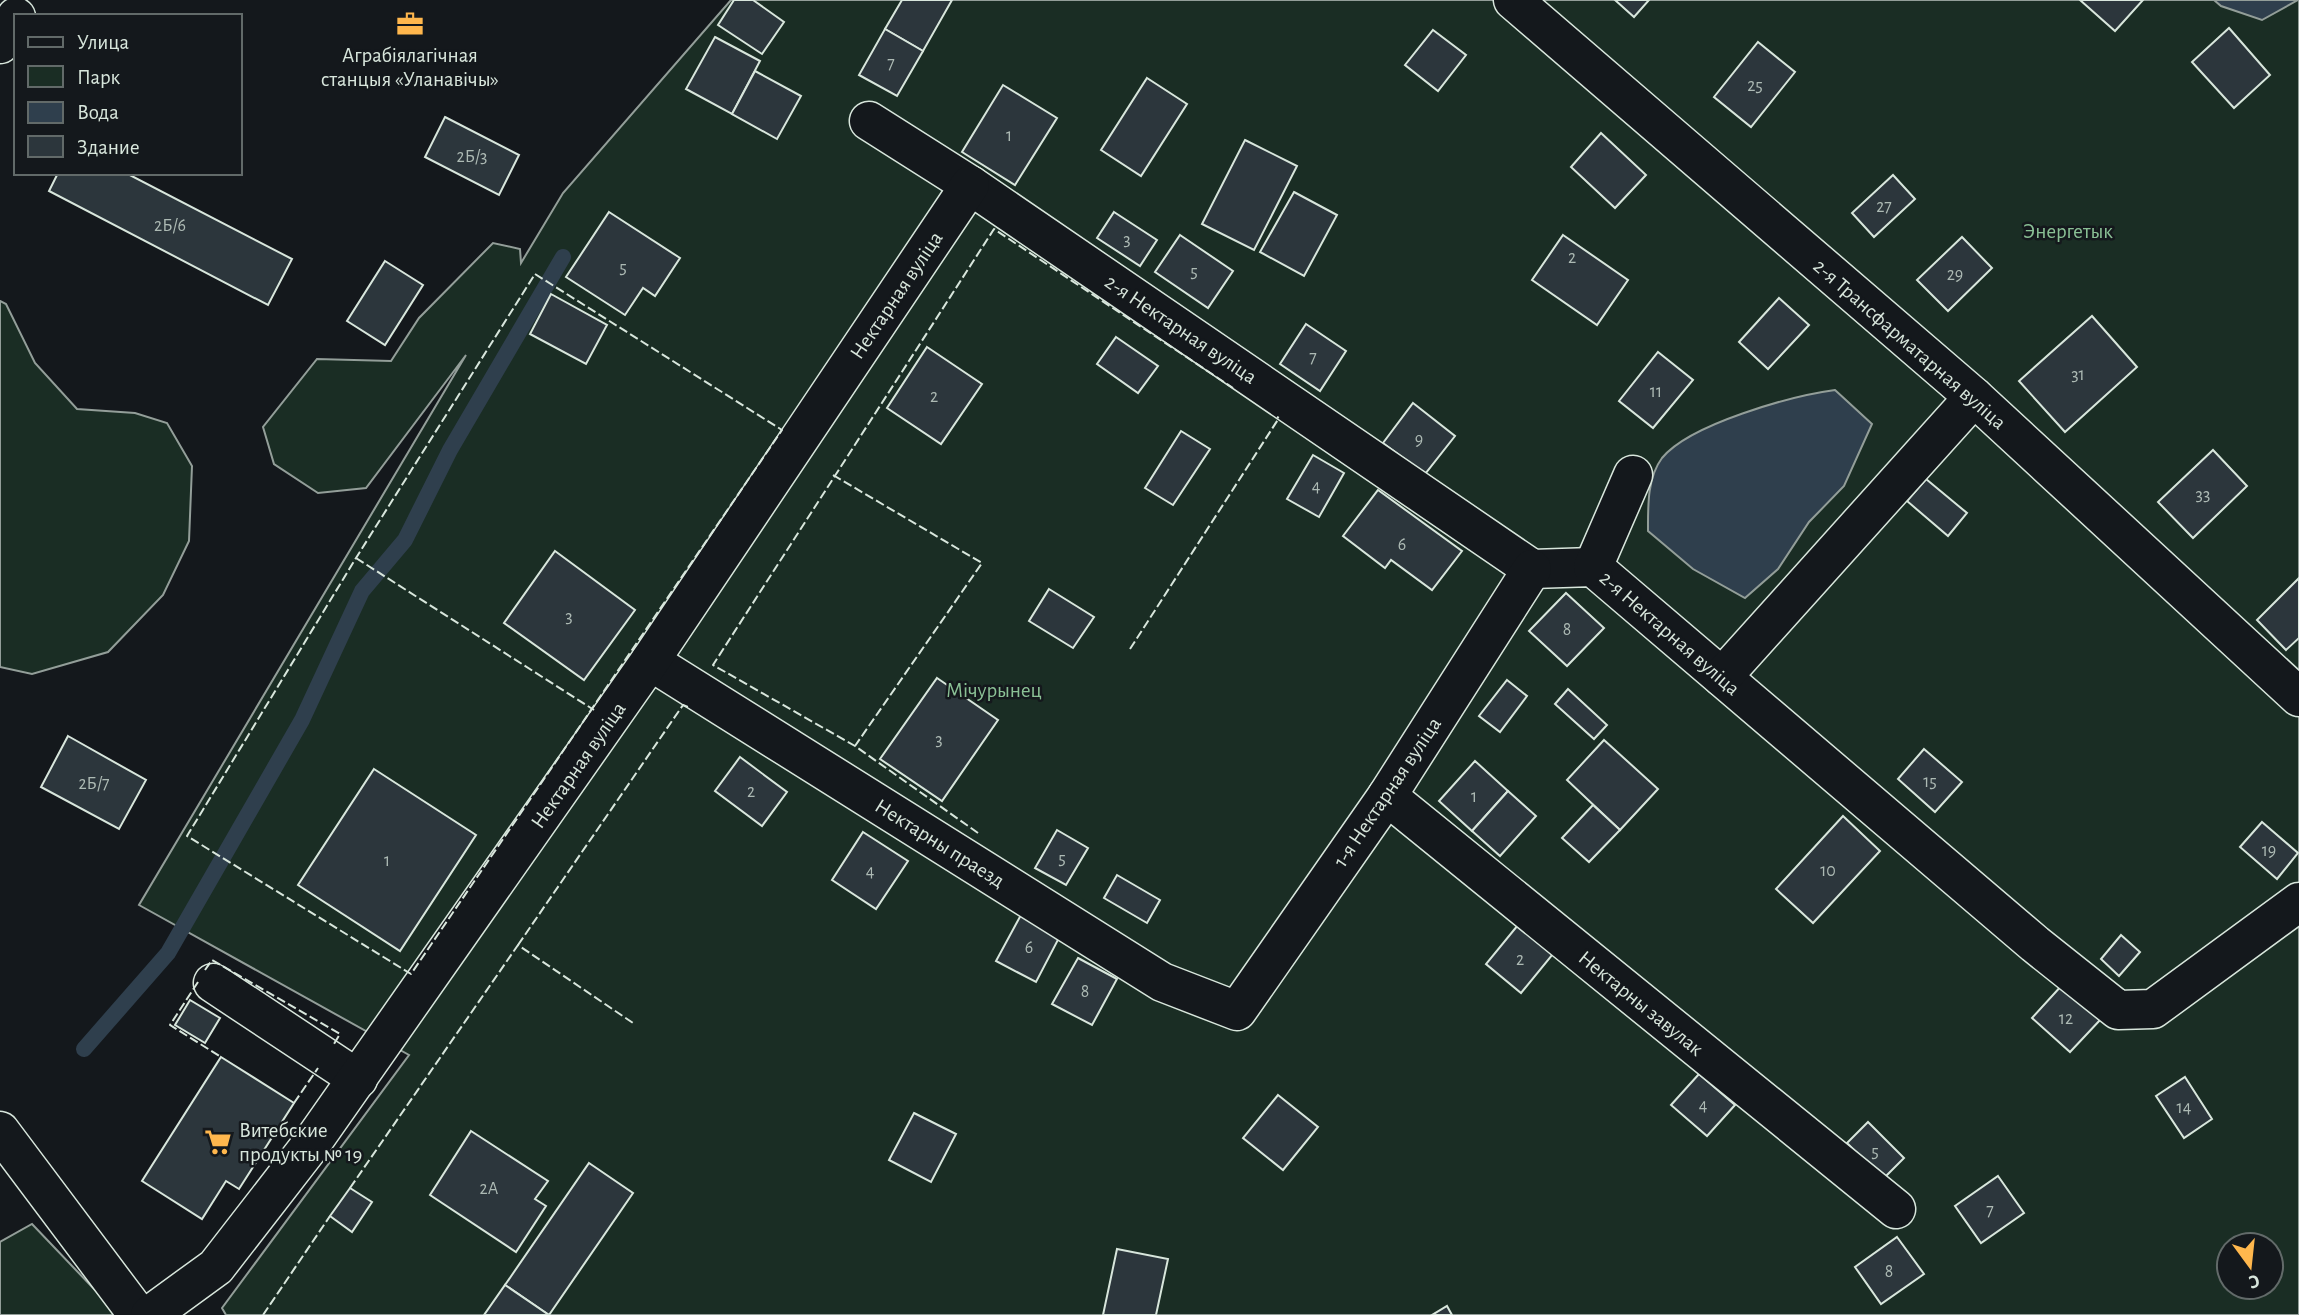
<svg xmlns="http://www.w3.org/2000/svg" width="2299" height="1315" font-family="'Alegreya Sans',sans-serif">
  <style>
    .green { fill: #1a2d24; stroke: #939e99; stroke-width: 2; fill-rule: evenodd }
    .water { fill: #2f3f4d; stroke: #939e99; stroke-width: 2 }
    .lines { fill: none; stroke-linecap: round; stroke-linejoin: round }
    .stream { stroke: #2f3f4d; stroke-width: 16 }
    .building { fill: #2c363c; stroke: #d8e6dc; stroke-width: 2 }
    .minor-casing { stroke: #d8e6dc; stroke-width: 41 }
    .minor { stroke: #14181c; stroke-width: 38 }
    .fence { stroke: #d8e6dc; stroke-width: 2; stroke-dasharray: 9 3.5; stroke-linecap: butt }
    .labels { text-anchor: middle; stroke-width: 5; stroke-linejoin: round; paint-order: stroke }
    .number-label { font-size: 18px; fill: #adbab4 }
    .poi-label { font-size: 21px; fill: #d8e6dc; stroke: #14181c }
    .park-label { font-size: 21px; fill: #8ac095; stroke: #14181c }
    .street-label { font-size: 21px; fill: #d8e6dc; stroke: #14181c }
  </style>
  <rect width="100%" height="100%" fill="#14181c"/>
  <!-- green -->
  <g class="green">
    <path d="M 731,0 L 2299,0 L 2299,1315 L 226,1315 L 222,1308 L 409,1055 L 139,905 L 466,355 L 366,488 L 318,493 L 274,464 L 263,427 L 317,359 L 391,361 L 419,318 L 493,243 L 520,249 L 521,263 L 563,193 ZM 2229,1245 L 2271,1245 L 2271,1287 L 2229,1287 Z"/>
    <path d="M 0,301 L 6,304 L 35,363 L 77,409 L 135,413 L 167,423 L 192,466 L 189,541 L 163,595 L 108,652 L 32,674 L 0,667 Z"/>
    <path d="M 32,1224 L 115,1311 L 117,1315 L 0,1315 L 0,1242 Z"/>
  </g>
  <!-- water -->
  <g class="water">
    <path d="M 2214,0 L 2298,0 L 2262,20 L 2221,6 Z"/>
    <path d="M 1835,390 L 1872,424 L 1844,486 L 1809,522 L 1778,569 L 1745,598 L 1693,569 L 1648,531 C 1648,507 1647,478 1662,458 C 1690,424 1791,396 1835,390 Z"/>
  </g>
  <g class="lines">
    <!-- stream -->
    <path class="stream" d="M 84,1049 L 168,953 L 302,720 L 362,591 L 405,540 L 450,450 L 563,257"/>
  </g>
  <!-- building -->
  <g class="building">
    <path d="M 734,0 L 753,0 L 784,22 L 762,54 L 718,25 Z"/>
    <path d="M 902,0 L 952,0 L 923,51 L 885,29 Z"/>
    <path d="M 1615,0 L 1649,0 L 1634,17 Z"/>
    <path d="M 2080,0 L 2143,0 L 2115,31 Z"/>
    <path d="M 2229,28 L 2270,75 L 2234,108 L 2192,62 Z"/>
    <path d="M 885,29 L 923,51 L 897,96 L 859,75 Z"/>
    <path d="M 1433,30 L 1466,55 L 1438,91 L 1405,65 Z"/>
    <path d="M 715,37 L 760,61 L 732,114 L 686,89 Z"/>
    <path d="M 1758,42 L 1795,72 L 1751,127 L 1714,97 Z"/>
    <path d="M 755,71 L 801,96 L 777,139 L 732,114 Z"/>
    <path d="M 1147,78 L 1187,104 L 1141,176 L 1101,150 Z"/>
    <path d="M 1003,85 L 1057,118 L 1015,185 L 962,152 Z"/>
    <path d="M 445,117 L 519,155 L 499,195 L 425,157 Z"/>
    <path d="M 1601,133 L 1646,175 L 1615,208 L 1571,167 Z"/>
    <path d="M 1245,140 L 1297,166 L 1254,250 L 1202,224 Z"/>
    <path d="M 58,173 L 126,173 L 292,259 L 268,305 L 49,191 Z"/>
    <path d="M 1893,175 L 1915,199 L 1874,237 L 1852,213 Z"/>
    <path d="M 1294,192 L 1337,215 L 1304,276 L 1260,252 Z"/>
    <path d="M 609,212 L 680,258 L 655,296 L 643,288 L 625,315 L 566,277 Z"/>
    <path d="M 1114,212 L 1157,240 L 1140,266 L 1097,238 Z"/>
    <path d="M 1180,235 L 1233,271 L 1208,308 L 1155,272 Z"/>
    <path d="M 1563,235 L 1628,280 L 1597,325 L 1532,280 Z"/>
    <path d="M 1962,237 L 1992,268 L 1948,311 L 1917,280 Z"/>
    <path d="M 385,261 L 423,285 L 385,345 L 347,321 Z"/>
    <path d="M 551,294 L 607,325 L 586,364 L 530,334 Z"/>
    <path d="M 1779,298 L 1809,325 L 1768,369 L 1739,342 Z"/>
    <path d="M 2092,316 L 2137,367 L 2065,432 L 2019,381 Z"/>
    <path d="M 1306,324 L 1346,351 L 1320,391 L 1280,364 Z"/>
    <path d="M 1116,337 L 1158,366 L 1138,393 L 1097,364 Z"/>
    <path d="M 927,347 L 982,384 L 941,444 L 887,408 Z"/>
    <path d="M 1658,352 L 1693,380 L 1653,428 L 1619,401 Z"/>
    <path d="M 1413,403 L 1455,436 L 1425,474 L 1383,443 Z"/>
    <path d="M 1181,431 L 1210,449 L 1173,505 L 1145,488 Z"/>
    <path d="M 2213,450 L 2247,486 L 2193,538 L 2158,502 Z"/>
    <path d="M 1313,455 L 1344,473 L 1319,517 L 1287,499 Z"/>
    <path d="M 1926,479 L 1967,513 L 1948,536 L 1907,501 Z"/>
    <path d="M 1378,490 L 1462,551 L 1432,590 L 1391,560 L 1385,568 L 1343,536 Z"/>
    <path d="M 555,551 L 635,610 L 584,680 L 504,623 Z"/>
    <path d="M 2299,578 L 2299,638 L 2286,650 L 2257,620 Z"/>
    <path d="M 1049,589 L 1094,617 L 1073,648 L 1029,621 Z"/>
    <path d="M 1566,593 L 1604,628 L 1567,666 L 1529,631 Z"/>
    <path d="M 937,678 L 998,720 L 942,801 L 880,759 Z"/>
    <path d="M 1507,680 L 1527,696 L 1500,732 L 1479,716 Z"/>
    <path d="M 1568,689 L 1607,725 L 1594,739 L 1555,704 Z"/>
    <path d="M 68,736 L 146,780 L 119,829 L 41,787 Z"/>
    <path d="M 1604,740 L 1658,789 L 1620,830 L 1567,780 Z"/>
    <path d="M 1924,749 L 1962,782 L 1935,812 L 1898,779 Z"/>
    <path d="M 740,757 L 787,792 L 762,826 L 715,791 Z"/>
    <path d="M 1475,761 L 1508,791 L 1472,831 L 1439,801 Z"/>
    <path d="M 374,769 L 476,835 L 400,951 L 298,885 Z"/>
    <path d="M 1508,791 L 1536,816 L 1500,856 L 1472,831 Z"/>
    <path d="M 1593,805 L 1620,830 L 1589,862 L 1562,838 Z"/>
    <path d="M 1843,816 L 1880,851 L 1813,923 L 1776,889 Z"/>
    <path d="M 2262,822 L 2298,853 L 2277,879 L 2240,847 Z"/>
    <path d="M 1057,830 L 1088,848 L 1066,885 L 1035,868 Z"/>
    <path d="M 863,832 L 908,861 L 876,909 L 832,880 Z"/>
    <path d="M 1117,875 L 1160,900 L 1147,923 L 1104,898 Z"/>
    <path d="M 1022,913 L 1061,934 L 1036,982 L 996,961 Z"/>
    <path d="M 1518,925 L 1553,954 L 1521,993 L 1486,964 Z"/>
    <path d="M 2121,935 L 2140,952 L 2119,976 L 2101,959 Z"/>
    <path d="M 1078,958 L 1117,979 L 1092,1025 L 1052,1004 Z"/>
    <path d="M 2063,984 L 2101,1019 L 2070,1052 L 2032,1018 Z"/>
    <path d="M 190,1000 L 220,1018 L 205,1043 L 175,1025 Z"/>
    <path d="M 221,1057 L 294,1103 L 239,1189 L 226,1181 L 202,1219 L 142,1181 Z"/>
    <path d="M 1699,1074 L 1735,1105 L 1707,1136 L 1671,1105 Z"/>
    <path d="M 2185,1077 L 2212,1119 L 2184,1138 L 2156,1096 Z"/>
    <path d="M 1278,1095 L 1318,1127 L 1283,1170 L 1243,1138 Z"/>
    <path d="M 914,1113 L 956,1134 L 931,1182 L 889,1160 Z"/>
    <path d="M 1868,1122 L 1904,1158 L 1883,1179 L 1847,1143 Z"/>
    <path d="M 471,1131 L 548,1181 L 535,1199 L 546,1206 L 516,1252 L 430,1195 Z"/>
    <path d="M 589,1163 L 633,1193 L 549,1315 L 505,1285 Z"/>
    <path d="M 1998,1176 L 2024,1213 L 1981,1243 L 1955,1206 Z"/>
    <path d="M 350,1188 L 372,1202 L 352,1232 L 330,1216 Z"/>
    <path d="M 1897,1237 L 1924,1274 L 1881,1304 L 1855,1267 Z"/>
    <path d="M 1117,1249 L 1168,1259 L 1156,1315 L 1103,1315 Z"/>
    <path d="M 505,1285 L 549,1315 L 484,1315 Z"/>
    <path d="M 1447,1306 L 1452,1315 L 1432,1315 Z"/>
  </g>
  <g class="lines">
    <defs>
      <g id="minor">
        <path d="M 1513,0 L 1974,397 L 2299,697"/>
        <path d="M 0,44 L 16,17"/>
        <path d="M 869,121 L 970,185 L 1532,569 L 1593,567 L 2035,944 L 2118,1010 L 2153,1009 L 2299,902"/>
        <path d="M 1593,567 L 1633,475"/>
        <path d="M 650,661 L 1162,982 L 1237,1011 L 1387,796 L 1532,569"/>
        <path d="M 1722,677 L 1974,397"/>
        <path d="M 1387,796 L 1896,1209"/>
        <path d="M 213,983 L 358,1079"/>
        <path d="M 0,1131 L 138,1315"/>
        <path d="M 150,1315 L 216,1267 L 309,1147 L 650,661 L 970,185"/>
      </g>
    </defs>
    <!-- minor casing -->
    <use href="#minor" class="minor-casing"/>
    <!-- minor -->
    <use href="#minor" class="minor"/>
    <!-- fence -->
    <g class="fence">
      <path d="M 535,274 L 782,430 L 411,974 L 187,836 L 356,558 Z"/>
      <path d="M 833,475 L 982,563 L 855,746"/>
      <path d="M 356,558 L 594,710"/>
      <path d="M 1130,649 L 1279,418 L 1277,417"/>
      <path d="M 978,833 L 855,746 L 713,665 L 994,229 L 1233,388"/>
      <path d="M 518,945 L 683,705 L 688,707"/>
      <path d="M 205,970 L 212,960 L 340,1034 L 334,1044"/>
      <path d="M 198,982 L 170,1025 L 221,1057"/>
      <path d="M 294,1103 L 318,1068"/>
      <path d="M 350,1188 L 518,945 L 633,1023"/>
      <path d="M 263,1315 L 330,1216"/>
    </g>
  </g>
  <!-- icons -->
  <defs>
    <symbol id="office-bare" viewBox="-9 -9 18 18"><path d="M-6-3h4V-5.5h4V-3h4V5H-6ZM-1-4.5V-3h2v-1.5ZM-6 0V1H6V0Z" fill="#ffb74d" stroke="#14181c" stroke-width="2.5" paint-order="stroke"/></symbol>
    <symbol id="supermarket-bare" viewBox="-9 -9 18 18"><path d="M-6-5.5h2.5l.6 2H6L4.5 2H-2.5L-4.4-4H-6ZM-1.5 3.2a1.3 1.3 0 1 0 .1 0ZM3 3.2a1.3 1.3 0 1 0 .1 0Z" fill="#ffb74d" stroke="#14181c" stroke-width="2.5" paint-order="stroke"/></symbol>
  </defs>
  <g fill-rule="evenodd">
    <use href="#office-bare" x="391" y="5" width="38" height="38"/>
    <use href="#supermarket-bare" x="199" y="1123" width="38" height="38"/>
  </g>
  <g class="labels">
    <!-- number labels -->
    <g class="number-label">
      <text x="891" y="69">7</text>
      <text x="1755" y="91">25</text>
      <text x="1009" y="141">1</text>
      <text x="472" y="162">2Б/3</text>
      <text x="1884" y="212">27</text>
      <text x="170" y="231">2Б/6</text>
      <text x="1127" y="245">3</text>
      <text x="1572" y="263">2</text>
      <text x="623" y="273">5</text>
      <text x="1194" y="277">5</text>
      <text x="1955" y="280">29</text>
      <text x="1313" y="363">7</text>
      <text x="2078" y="380">31</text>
      <text x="1656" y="397">11</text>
      <text x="934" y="402">2</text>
      <text x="1419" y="445">9</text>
      <text x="1316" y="492">4</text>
      <text x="2203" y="500">33</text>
      <text x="1402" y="550">6</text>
      <text x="569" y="622">3</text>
      <text x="1567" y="635">8</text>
      <text x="939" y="745">3</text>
      <text x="1930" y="787">15</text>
      <text x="94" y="789">2Б/7</text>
      <text x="751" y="797">2</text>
      <text x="1474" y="802">1</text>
      <text x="2269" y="856">19</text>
      <text x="1062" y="864">5</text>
      <text x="387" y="866">1</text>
      <text x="1828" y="876">10</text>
      <text x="870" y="877">4</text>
      <text x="1029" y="953">6</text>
      <text x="1520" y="965">2</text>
      <text x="1085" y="997">8</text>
      <text x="2066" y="1024">12</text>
      <text x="1703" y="1111">4</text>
      <text x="2184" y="1113">14</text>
      <text x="1875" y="1157">5</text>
      <text x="489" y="1194">2А</text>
      <text x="1990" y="1216">7</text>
      <text x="1889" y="1277">8</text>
    </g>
    <!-- poi labels -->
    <g class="poi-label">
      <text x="410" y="62">Аграбіялагічная<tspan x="410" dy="24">станцыя «Уланавічы»</tspan></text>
      <text x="239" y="1137" text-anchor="start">Витебские<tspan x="239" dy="24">продукты № 19</tspan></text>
    </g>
    <!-- park labels -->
    <g class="park-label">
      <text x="2068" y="238">Энергетык</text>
      <text x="994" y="697">Мічурынец</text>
    </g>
    <!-- street labels -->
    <g class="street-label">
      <text transform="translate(896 295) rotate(-56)" y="7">Нектарная вуліца</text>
      <text transform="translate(1181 329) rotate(34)" y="7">2-я Нектарная вуліца</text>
      <text transform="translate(1910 344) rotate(41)" y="7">2-я Трансфарматарная вуліца</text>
      <text transform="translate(1670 633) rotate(41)" y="7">2-я Нектарная вуліца</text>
      <text transform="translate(578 765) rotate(-55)" y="7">Нектарная вуліца</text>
      <text transform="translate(1387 792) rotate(-56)" y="7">1-я Нектарная вуліца</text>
      <text transform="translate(940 843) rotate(32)" y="7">Нектарны праезд</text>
      <text transform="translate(1641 1003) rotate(39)" y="7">Нектарны завулак</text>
    </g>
  </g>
  <!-- legend -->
  <rect x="14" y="14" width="228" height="161" fill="#14181c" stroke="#626a69" stroke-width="2"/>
  <rect x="28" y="37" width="35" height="10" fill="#14181c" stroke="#626a69" stroke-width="2"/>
  <text x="77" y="49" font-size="21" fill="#d8e6dc">Улица</text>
  <rect x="28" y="66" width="35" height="21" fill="#1a2d24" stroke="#626a69" stroke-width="2"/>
  <text x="77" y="84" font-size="21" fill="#d8e6dc">Парк</text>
  <rect x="28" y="102" width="35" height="21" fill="#2f3f4d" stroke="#626a69" stroke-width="2"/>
  <text x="77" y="119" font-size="21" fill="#d8e6dc">Вода</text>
  <rect x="28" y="136" width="35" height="21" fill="#2c363c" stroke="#626a69" stroke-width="2"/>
  <text x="77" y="154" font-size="21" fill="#d8e6dc">Здание</text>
  <!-- north arrow -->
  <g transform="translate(2250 1266) rotate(165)"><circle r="33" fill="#14181c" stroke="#626a69" stroke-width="2"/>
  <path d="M0-5L12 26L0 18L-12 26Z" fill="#ffb74d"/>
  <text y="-10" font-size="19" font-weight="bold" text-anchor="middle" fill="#d8e6dc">С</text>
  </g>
</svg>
